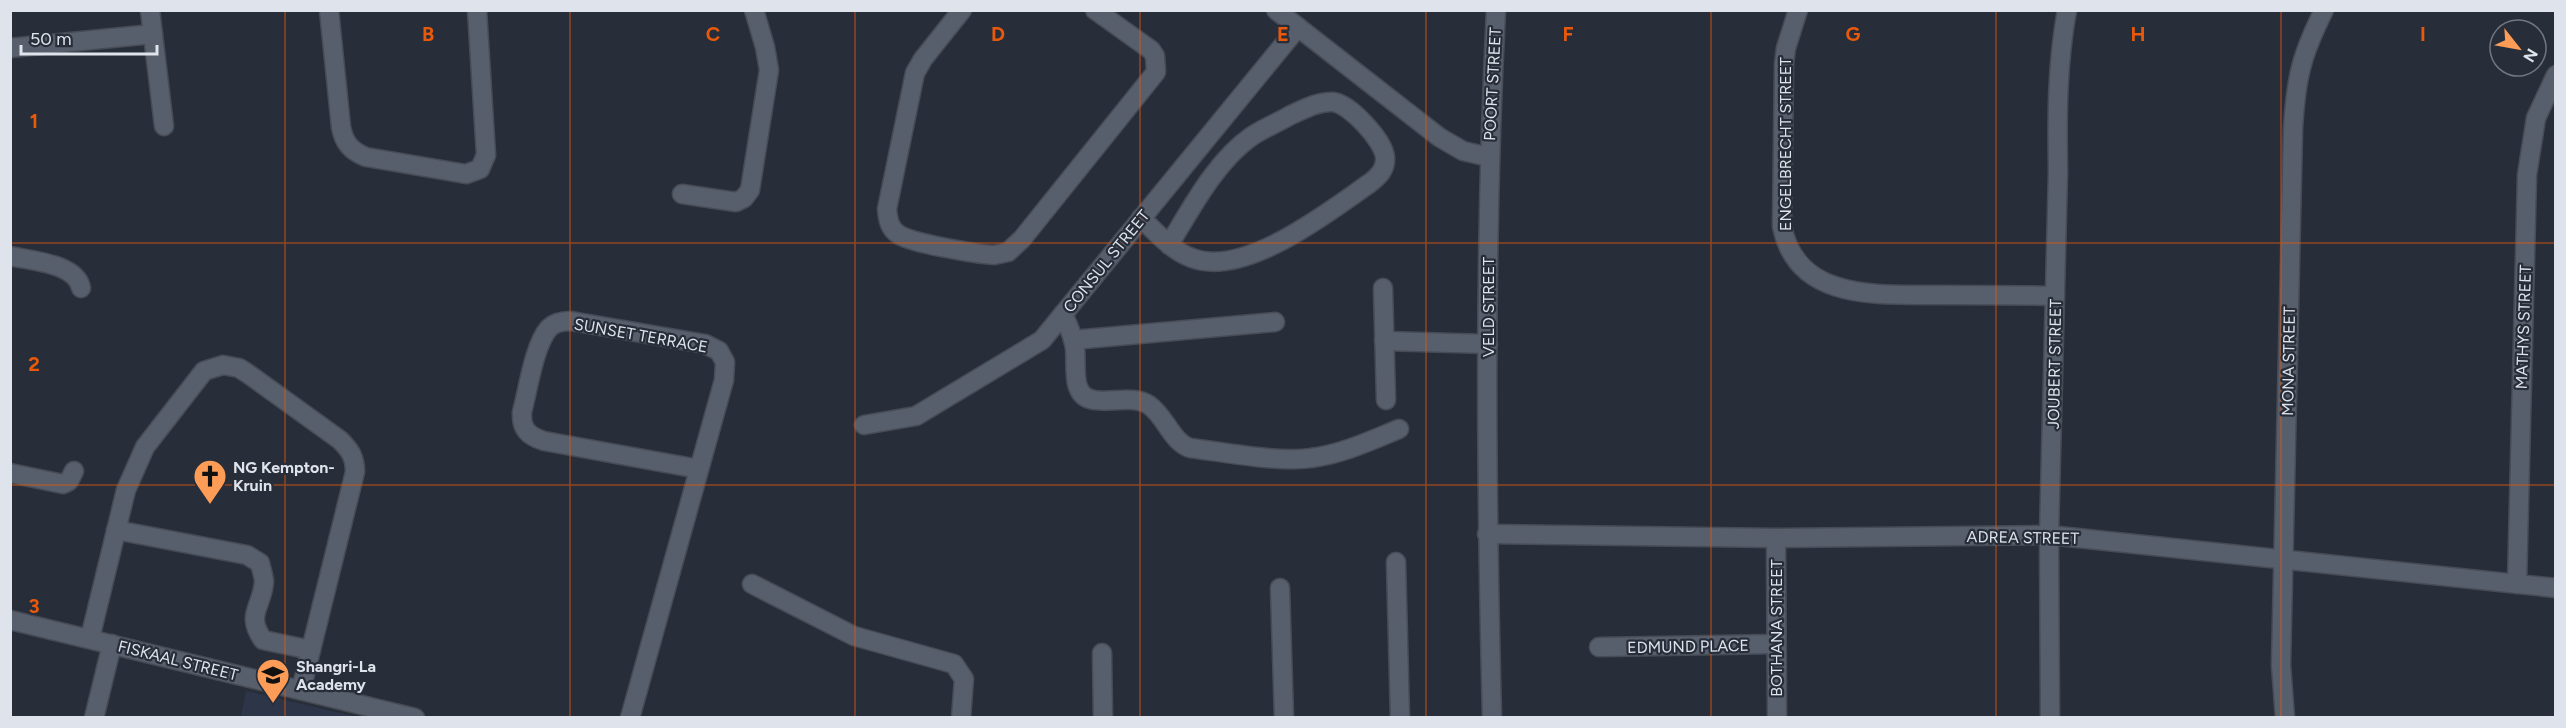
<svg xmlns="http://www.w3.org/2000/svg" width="2566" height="728" font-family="Figtree,sans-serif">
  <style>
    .built { fill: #2d3648 }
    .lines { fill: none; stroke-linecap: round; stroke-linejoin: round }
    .minor-casing { stroke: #464b55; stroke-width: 21 }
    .minor { stroke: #585f6c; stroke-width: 18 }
    .grid { fill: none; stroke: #e8590c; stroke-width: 1.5; stroke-opacity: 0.55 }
    .labels { text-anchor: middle; stroke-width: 4.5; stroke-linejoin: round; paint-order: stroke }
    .street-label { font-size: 16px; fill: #dfe3eb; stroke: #282e39 }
    .poi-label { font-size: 16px; font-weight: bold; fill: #dfe3eb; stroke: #282e39; text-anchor: start }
    .grid-label { font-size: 20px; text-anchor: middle; font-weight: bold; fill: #e8590c; stroke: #282e39; stroke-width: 4.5; stroke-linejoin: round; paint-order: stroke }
  </style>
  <rect width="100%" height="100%" fill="#282e39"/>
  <!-- built -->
  <path class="built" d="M 246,691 L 357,717 L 241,717 Z"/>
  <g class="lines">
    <defs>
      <g id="minor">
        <path d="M 150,10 L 164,126"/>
        <path d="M 329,10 L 341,127 C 344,143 351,151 366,157 L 466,174 L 480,169 L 486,155 L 477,10"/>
        <path d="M 962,10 L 923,59 L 915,73 L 887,209 C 888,219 889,228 898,234 C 910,243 976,254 994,255 L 1008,252 L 1022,239 L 1156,72 L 1155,56 L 1151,50 L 1095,10"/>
        <path d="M 1276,10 L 1439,137 L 1463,151 L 1489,157"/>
        <path d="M 1798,10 L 1786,48 L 1784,64 L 1782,226 C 1797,303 1881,294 1941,295 C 1979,295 2017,295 2055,296"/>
        <path d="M 10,48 L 153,34"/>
        <path d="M 682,194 L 736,202 L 744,198 L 750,190 L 769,70 L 765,47 L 754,10"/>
        <path d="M 1141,218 C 1157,233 1172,251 1192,258 C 1245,278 1328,212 1370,183 C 1379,176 1386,169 1385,157 C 1383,140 1350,104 1333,102 C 1318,101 1302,110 1289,116 C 1277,123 1264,128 1252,136 C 1216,161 1192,207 1169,245"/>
        <path d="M 10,256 C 31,261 76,263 81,288"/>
        <path d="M 1383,288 L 1386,400"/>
        <path d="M 1063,314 C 1068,325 1074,337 1075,349 C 1077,366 1070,397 1094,400 C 1111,403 1134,395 1149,405 C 1166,417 1171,441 1190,448 C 1224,452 1279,463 1311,458 C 1342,454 1370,441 1399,429"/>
        <path d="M 1073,340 L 1275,322"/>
        <path d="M 1384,341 L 1488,344"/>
        <path d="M 864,425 L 916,416 L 1042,340 L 1298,27"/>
        <path d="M 10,473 L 63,484 L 69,481 L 74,471"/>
        <path d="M 116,530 L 247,555 L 260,563 C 261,569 264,576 264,582 C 262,608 245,614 263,640 L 311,650"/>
        <path d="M 1487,534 L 1776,538 L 2049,535 L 2556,588"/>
        <path d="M 1776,538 L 1777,718"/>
        <path d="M 1396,562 L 1400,718"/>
        <path d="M 752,584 L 854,636 L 954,664 L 964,679 L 961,718"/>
        <path d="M 2517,584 L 2527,175 L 2536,118 L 2556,75"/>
        <path d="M 1280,588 L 1284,718"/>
        <path d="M 10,620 L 415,718"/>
        <path d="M 90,638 L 126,490 L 145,447 L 204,371 L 223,365 L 239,368 L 247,373 L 340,440 C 350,450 355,457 355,472 L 301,690"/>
        <path d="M 1599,647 L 1776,644"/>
        <path d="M 1102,653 L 1103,718"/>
        <path d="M 94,718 L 112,644"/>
        <path d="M 630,718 L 724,380 L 725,362 L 719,351 L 705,344 L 571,321 C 563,321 555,322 549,328 C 534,345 528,390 522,412 C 521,429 528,436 544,441 L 699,469"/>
        <path d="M 1492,718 C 1486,482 1484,246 1496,10"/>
        <path d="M 2050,718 L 2049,535 L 2058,171 C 2057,117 2057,64 2067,10"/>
        <path d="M 2285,718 L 2281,665 L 2293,129 C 2296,78 2301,56 2324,10"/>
      </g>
    </defs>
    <!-- minor casing -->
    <use href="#minor" class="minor-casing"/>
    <!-- minor -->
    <use href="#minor" class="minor"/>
  </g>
  <!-- grid -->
  <path class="grid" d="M 285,10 L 285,718M 570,10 L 570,718M 855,10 L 855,718M 1140,10 L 1140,718M 1426,10 L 1426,718M 1711,10 L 1711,718M 1996,10 L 1996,718M 2281,10 L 2281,718M 10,243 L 2556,243M 10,485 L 2556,485"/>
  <!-- icons -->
  <defs>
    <symbol id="church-pin" viewBox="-11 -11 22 30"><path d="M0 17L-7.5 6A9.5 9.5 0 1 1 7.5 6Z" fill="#fd9c56" stroke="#282e39"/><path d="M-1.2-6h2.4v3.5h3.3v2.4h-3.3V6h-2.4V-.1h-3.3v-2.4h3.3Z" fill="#111"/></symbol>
    <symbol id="school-pin" viewBox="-11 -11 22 30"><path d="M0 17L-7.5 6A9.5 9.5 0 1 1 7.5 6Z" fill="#fd9c56" stroke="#282e39"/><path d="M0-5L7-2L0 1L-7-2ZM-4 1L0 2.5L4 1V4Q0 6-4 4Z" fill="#111"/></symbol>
  </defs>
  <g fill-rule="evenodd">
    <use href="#church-pin" x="191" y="457" width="38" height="52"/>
    <use href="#school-pin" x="254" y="656" width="38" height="52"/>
  </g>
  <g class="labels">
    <!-- street labels -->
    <g class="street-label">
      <text transform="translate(1492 84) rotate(-87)" y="6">POORT STREET</text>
      <text transform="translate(1785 144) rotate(-90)" y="6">ENGELBRECHT STREET</text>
      <text transform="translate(1106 261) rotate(-51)" y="6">CONSUL STREET</text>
      <text transform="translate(1488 307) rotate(-90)" y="6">VELD STREET</text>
      <text transform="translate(2523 327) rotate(-88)" y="6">MATHYS STREET</text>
      <text transform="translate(641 335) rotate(10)" y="6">SUNSET TERRACE</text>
      <text transform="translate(2288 361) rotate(-89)" y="6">MONA STREET</text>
      <text transform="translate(2054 364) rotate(-89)" y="6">JOUBERT STREET</text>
      <text transform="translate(2023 537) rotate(1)" y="6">ADREA STREET</text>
      <text transform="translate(1776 628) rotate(-90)" y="6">BOTHANA STREET</text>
      <text transform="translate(1688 646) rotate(-1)" y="6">EDMUND PLACE</text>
      <text transform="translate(178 660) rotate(14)" y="6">FISKAAL STREET</text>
    </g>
    <!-- poi labels -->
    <g class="poi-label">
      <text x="233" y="473">NG Kempton-<tspan x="233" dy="18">Kruin</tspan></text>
      <text x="296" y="672">Shangri-La<tspan x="296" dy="18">Academy</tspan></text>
    </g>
  </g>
  <g class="grid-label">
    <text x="428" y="41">B</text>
    <text x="713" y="41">C</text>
    <text x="998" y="41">D</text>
    <text x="1283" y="41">E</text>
    <text x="1568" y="41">F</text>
    <text x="1853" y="41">G</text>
    <text x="2138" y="41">H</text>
    <text x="2423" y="41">I</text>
    <text x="34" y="128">1</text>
    <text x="34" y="371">2</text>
    <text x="34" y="613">3</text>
  </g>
  <!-- border -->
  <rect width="2566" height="728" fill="none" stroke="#dfe3eb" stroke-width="24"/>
  <!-- north arrow -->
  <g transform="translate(2518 48) rotate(121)"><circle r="28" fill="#282e39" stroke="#717680" stroke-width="1.5"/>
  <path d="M0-4.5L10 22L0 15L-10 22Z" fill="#fd9c56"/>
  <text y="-9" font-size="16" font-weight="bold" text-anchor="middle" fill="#dfe3eb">N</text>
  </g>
  <!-- scale -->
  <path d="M21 45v9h136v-9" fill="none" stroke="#dfe3eb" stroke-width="3"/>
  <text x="30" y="45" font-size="18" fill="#dfe3eb" stroke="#282e39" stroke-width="4.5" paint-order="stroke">50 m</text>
</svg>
